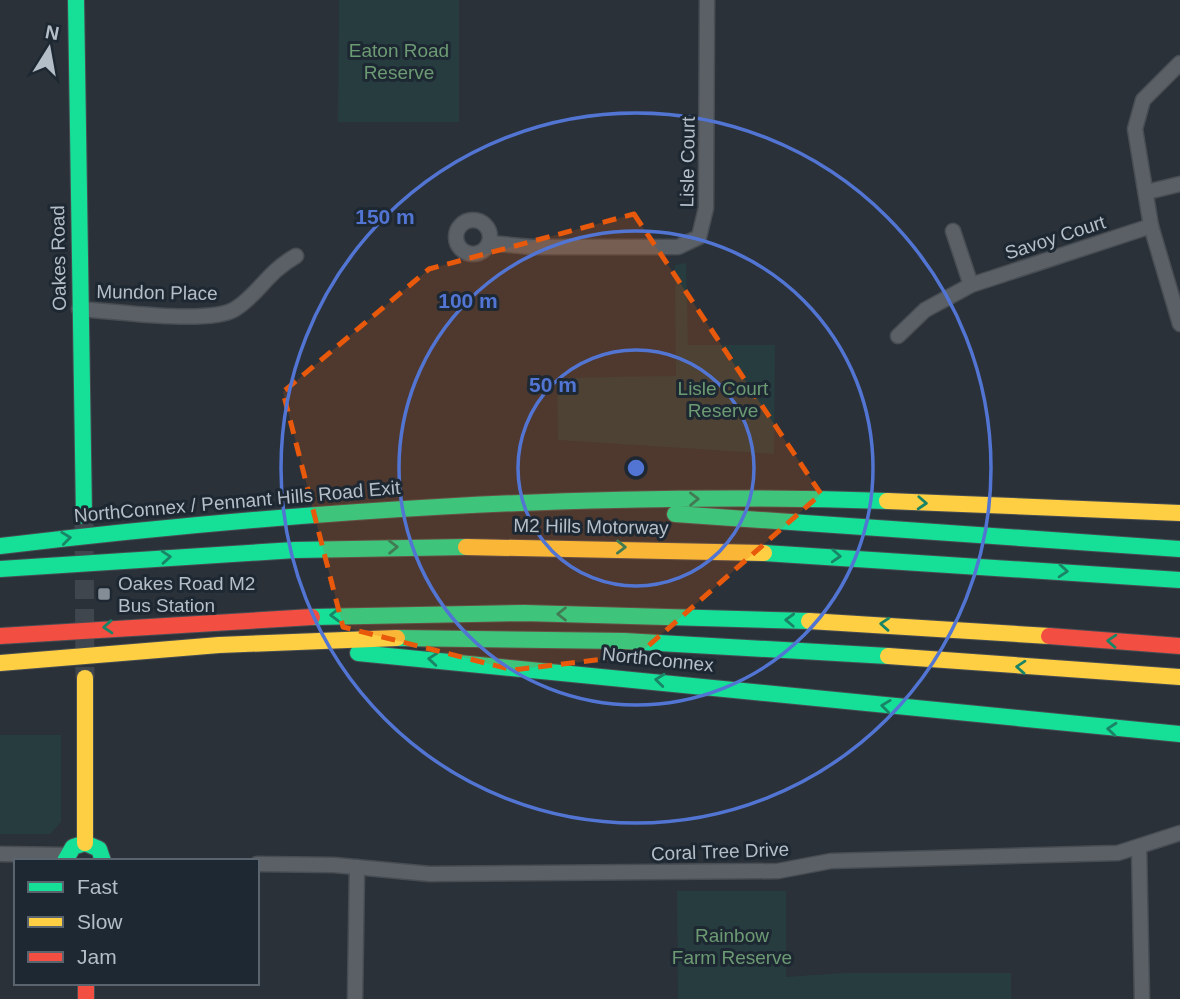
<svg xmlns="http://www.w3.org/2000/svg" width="1180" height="999" font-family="Arial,sans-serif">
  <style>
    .green { fill: #273c3e }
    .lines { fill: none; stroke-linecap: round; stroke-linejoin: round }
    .secondary-tunnel { stroke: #3f464e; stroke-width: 19; stroke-dasharray: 19 10; stroke-linecap: butt }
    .street-casing { stroke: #484d53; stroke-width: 17 }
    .fast-casing { stroke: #484d53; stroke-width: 18 }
    .slow-casing { stroke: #484d53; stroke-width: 18 }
    .jam-casing { stroke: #484d53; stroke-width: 18 }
    .street { stroke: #5a6066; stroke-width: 14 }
    .fast { stroke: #16e098; stroke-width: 16 }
    .slow { stroke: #ffcf43; stroke-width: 16 }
    .jam { stroke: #f24e42; stroke-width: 16 }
    .oneway { stroke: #1a8466 }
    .marked { fill: #e8590c; fill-opacity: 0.2; stroke: #e8590c; stroke-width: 5; stroke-dasharray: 14 9; stroke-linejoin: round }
    .ring { fill: none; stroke: #5275d3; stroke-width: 3.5 }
    .poi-dot { fill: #848d96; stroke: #1d2833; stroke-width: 2.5 }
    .labels { text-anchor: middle; stroke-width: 6; stroke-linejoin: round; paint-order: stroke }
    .park-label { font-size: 19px; fill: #6c9a73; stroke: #1d2833 }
    .street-label { font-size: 19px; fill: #b4bec9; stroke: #1d2833 }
    .poi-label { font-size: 19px; fill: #b4bec9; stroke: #1d2833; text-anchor: start }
    .centre { fill: #5275d3; stroke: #1d2833; stroke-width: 3.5 }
    .ring-label { font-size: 21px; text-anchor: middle; font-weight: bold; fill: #5275d3; stroke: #1d2833; stroke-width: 6; stroke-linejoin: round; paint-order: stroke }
  </style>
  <rect width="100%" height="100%" fill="#2a3138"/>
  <!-- green -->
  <g class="green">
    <path d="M 339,0 L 459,0 L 459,122 L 338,122 Z"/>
    <path d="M 686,263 L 688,345 L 775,345 L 774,454 L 558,440 L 557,378 L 676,376 L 675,265 Z"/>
    <path d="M 0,735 L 61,735 L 61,822 L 50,834 L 0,834 Z"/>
    <path d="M 677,891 L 786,891 L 786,977 L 843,973 L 1011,973 L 1011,999 L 678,999 Z"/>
  </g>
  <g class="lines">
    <!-- secondary-tunnel -->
    <path class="secondary-tunnel" d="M 84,522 L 85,678"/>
    <defs>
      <g id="street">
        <path d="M 1147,192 L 1180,184"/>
        <circle cx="473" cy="237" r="17"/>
        <path d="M 953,231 L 971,285"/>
        <path d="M 490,243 L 532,247 L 678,247 L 699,237 L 706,208 L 707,0"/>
        <path d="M 79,309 C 112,311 210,325 235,309 C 258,295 267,272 296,256"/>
        <path d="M 1180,324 L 1151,226 L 1135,129 L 1143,100 L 1180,63"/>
        <path d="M 898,336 L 925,310 L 971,285 L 1151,226"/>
        <path d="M 1139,847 L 1142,999"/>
        <path d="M 0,854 L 66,855"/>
        <path d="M 257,864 L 334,865 L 430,874 L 778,871 L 831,861 L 1118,853 L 1180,833"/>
        <path d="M 355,999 L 357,867"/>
      </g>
      <g id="fast">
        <path d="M 76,0 L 84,516"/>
        <path d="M 675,514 L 1180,549"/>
        <path d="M 0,546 C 295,511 590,491 887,501"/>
        <path d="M 764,553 L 1180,580"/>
        <path d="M 0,569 L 295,550 L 466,547"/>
        <path d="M 312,617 L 524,613 L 809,621"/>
        <path d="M 397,638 L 624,641 L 888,656"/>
        <path d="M 358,653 L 1180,734"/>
        <path d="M 65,861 L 73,847 L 85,843 L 99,849 L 103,861"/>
      </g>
      <g id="slow">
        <path d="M 887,501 L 1180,513"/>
        <path d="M 466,547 L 764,553"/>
        <path d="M 809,621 L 1049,636"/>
        <path d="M 888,656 L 1180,677"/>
        <path d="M 0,663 L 219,645 L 397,638"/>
        <path d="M 85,678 L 85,843"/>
      </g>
      <g id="jam">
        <path d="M 0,636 L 312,617"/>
        <path d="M 1049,636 L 1180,646"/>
        <path d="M 86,983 L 86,999"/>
      </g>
    </defs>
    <!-- street casing -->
    <use href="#street" class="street-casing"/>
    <!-- fast casing -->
    <use href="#fast" class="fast-casing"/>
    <!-- slow casing -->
    <use href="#slow" class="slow-casing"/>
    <!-- jam casing -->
    <use href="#jam" class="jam-casing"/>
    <!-- street -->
    <use href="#street" class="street"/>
    <!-- fast -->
    <use href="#fast" class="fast"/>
    <!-- slow -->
    <use href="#slow" class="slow"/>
    <!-- jam -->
    <use href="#jam" class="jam"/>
  </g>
  <!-- one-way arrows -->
  <defs><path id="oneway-chevron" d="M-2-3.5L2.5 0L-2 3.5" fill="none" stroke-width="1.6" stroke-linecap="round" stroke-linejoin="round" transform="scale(1.75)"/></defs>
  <g class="oneway">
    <use href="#oneway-chevron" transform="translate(694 499) rotate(-1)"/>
    <use href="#oneway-chevron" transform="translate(922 503) rotate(3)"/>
    <use href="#oneway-chevron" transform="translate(66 538) rotate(-7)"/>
    <use href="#oneway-chevron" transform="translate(393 547) rotate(-1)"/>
    <use href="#oneway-chevron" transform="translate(621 547) rotate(1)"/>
    <use href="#oneway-chevron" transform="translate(836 556) rotate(3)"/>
    <use href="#oneway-chevron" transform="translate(166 557) rotate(-4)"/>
    <use href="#oneway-chevron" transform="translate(1063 571) rotate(4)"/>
    <use href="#oneway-chevron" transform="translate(562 614) rotate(180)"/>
    <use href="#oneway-chevron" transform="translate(335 615) rotate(179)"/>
    <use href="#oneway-chevron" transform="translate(790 620) rotate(-178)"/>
    <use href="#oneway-chevron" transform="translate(885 624) rotate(-176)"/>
    <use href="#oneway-chevron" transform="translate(108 627) rotate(176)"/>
    <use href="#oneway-chevron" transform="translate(1112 641) rotate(-176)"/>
    <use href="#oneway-chevron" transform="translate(433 659) rotate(-175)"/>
    <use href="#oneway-chevron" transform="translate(1021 667) rotate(-176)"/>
    <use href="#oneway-chevron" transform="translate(660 680) rotate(-174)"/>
    <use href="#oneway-chevron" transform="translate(886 706) rotate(-173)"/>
    <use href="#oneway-chevron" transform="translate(1112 729) rotate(-175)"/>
  </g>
  <!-- marked area -->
  <path class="marked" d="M 634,214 L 821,494 L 638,655 L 513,670 L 343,627 L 283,392 L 429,269 Z"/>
  <!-- distance rings -->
  <g class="ring">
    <circle cx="636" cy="468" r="118"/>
    <circle cx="636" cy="468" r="237"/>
    <circle cx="636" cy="468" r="355"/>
  </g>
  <!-- markers -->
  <rect class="poi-dot" x="97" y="587" width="14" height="14" rx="3.5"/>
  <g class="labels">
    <!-- park labels -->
    <g class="park-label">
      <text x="399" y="57">Eaton Road<tspan x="399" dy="22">Reserve</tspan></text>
      <text x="723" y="395">Lisle Court<tspan x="723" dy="22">Reserve</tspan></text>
      <text x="732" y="942">Rainbow<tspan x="732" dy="22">Farm Reserve</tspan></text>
    </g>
    <!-- street labels -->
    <g class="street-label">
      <text transform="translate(687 162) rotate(-89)" y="7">Lisle Court</text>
      <text transform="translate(1055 237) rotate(-18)" y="7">Savoy Court</text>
      <text transform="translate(58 258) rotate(-91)" y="7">Oakes Road</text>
      <text transform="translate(157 292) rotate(1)" y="7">Mundon Place</text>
      <text transform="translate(237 501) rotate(-5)" y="7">NorthConnex / Pennant Hills Road Exit</text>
      <text transform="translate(591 526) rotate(1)" y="7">M2 Hills Motorway</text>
      <text transform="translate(658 659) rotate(6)" y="7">NorthConnex</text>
      <text transform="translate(720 851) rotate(-2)" y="7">Coral Tree Drive</text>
    </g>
    <!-- poi labels -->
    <g class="poi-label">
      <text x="118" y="590">Oakes Road M2<tspan x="118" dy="22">Bus Station</tspan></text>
    </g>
  </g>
  <circle cx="636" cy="468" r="10" class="centre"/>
  <g class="ring-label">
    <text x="385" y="224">150 m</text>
    <text x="468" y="308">100 m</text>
    <text x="553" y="392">50 m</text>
  </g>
  <!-- legend -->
  <rect x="14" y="859" width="245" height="126" fill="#1d2833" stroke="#59646f" stroke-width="2"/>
  <rect x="28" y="882" width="35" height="10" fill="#16e098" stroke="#59646f" stroke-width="2"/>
  <text x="77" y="894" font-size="21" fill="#b4bec9">Fast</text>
  <rect x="28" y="917" width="35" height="10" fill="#ffcf43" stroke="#59646f" stroke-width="2"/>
  <text x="77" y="929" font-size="21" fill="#b4bec9">Slow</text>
  <rect x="28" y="952" width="35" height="10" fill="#f24e42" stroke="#59646f" stroke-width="2"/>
  <text x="77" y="964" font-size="21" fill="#b4bec9">Jam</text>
  <!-- north arrow -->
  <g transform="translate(49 49) rotate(11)" stroke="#1d2833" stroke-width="5" paint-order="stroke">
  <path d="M0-5L12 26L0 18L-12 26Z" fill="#b4bec9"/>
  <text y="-10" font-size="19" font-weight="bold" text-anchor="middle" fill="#b4bec9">N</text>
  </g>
</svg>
